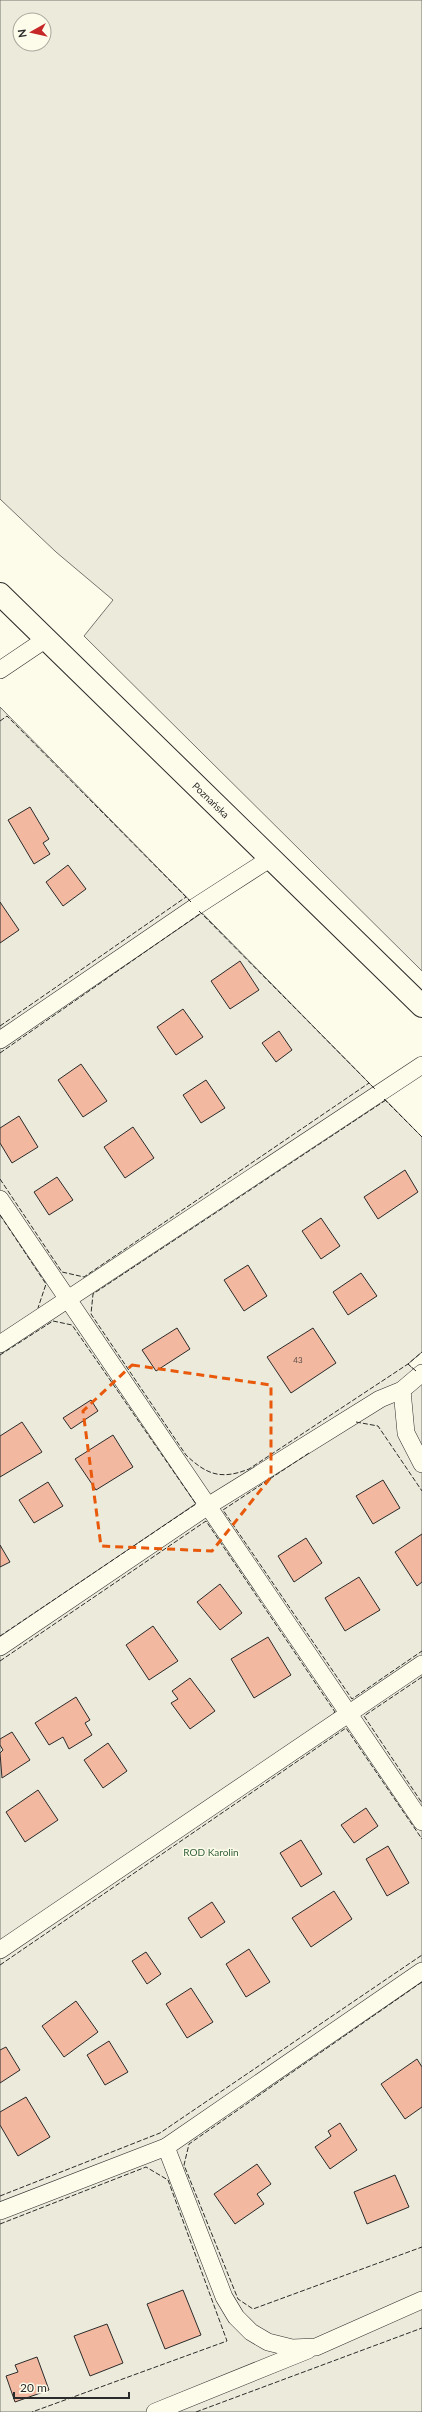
<svg xmlns="http://www.w3.org/2000/svg" width="422" height="2412" font-family="Lato,sans-serif">
  <style>
    .green { fill: #ecebdb; stroke: #74746e; fill-rule: evenodd }
    .building { fill: #f2b8a0; stroke: #2b2b2b }
    .lines { fill: none; stroke-linecap: round; stroke-linejoin: round }
    .lane-casing { stroke: #2b2b2b; stroke-width: 18 }
    .secondary-casing { stroke: #2b2b2b; stroke-width: 24 }
    .lane { stroke: #fdfbea; stroke-width: 17 }
    .secondary { stroke: #fdfbea; stroke-width: 22 }
    .fence { stroke: #2b2b2b; stroke-width: 1; stroke-dasharray: 5 2; stroke-linecap: butt }
    .marked { fill: none; stroke: #e8590c; stroke-width: 3; stroke-dasharray: 8 5; stroke-linejoin: round }
    .labels { text-anchor: middle; stroke-width: 3; stroke-linejoin: round; paint-order: stroke }
    .number-label { font-size: 8px; fill: #5d4e48 }
    .street-label { font-size: 10px; fill: #2b2b2b; stroke: #fdfbea }
    .park-label { font-size: 10px; fill: #34623c; stroke: #fdfbea }
  </style>
  <rect width="100%" height="100%" fill="#fdfbea"/>
  <!-- green -->
  <g class="green">
    <path d="M 0,0 L 422,0 L 422,971 L 84,636 L 113,600 L 56,552 L 0,499 ZM 20,20 L 44,20 L 44,44 L 20,44 Z"/>
    <path d="M 0,707 L 422,1137 L 422,1352 L 408,1364 L 422,1377 L 422,2412 L 0,2412 Z"/>
  </g>
  <!-- building -->
  <g class="building">
    <path d="M 30,807 L 49,839 L 43,843 L 50,854 L 34,864 L 8,820 Z"/>
    <path d="M 68,865 L 86,889 L 63,906 L 46,882 Z"/>
    <path d="M 0,902 L 19,930 L 0,943 Z"/>
    <path d="M 240,961 L 259,990 L 230,1009 L 211,981 Z"/>
    <path d="M 183,1009 L 203,1037 L 176,1055 L 157,1027 Z"/>
    <path d="M 279,1031 L 292,1050 L 276,1062 L 262,1043 Z"/>
    <path d="M 81,1064 L 107,1101 L 83,1117 L 58,1080 Z"/>
    <path d="M 206,1080 L 225,1108 L 201,1123 L 183,1095 Z"/>
    <path d="M 19,1116 L 38,1147 L 12,1163 L 0,1143 L 0,1128 Z"/>
    <path d="M 133,1127 L 154,1158 L 125,1178 L 104,1147 Z"/>
    <path d="M 405,1170 L 418,1192 L 378,1219 L 364,1197 Z"/>
    <path d="M 57,1177 L 73,1200 L 49,1215 L 34,1192 Z"/>
    <path d="M 321,1218 L 340,1246 L 321,1259 L 302,1231 Z"/>
    <path d="M 248,1265 L 267,1296 L 244,1311 L 224,1280 Z"/>
    <path d="M 361,1273 L 377,1296 L 348,1315 L 333,1292 Z"/>
    <path d="M 177,1328 L 190,1349 L 156,1371 L 142,1350 Z"/>
    <path d="M 313,1328 L 336,1363 L 291,1393 L 267,1357 Z"/>
    <path d="M 91,1400 L 98,1411 L 71,1429 L 63,1418 Z"/>
    <path d="M 22,1422 L 42,1452 L 0,1477 L 0,1436 Z"/>
    <path d="M 113,1435 L 133,1467 L 96,1490 L 75,1459 Z"/>
    <path d="M 383,1480 L 400,1508 L 373,1524 L 356,1496 Z"/>
    <path d="M 48,1482 L 63,1506 L 34,1523 L 19,1500 Z"/>
    <path d="M 422,1534 L 422,1582 L 417,1586 L 395,1552 Z"/>
    <path d="M 306,1538 L 322,1563 L 294,1582 L 278,1556 Z"/>
    <path d="M 0,1545 L 10,1562 L 0,1567 Z"/>
    <path d="M 359,1577 L 380,1610 L 345,1631 L 325,1598 Z"/>
    <path d="M 220,1584 L 242,1613 L 220,1630 L 197,1602 Z"/>
    <path d="M 153,1626 L 178,1661 L 149,1680 L 126,1645 Z"/>
    <path d="M 268,1637 L 291,1675 L 254,1698 L 231,1659 Z"/>
    <path d="M 190,1678 L 215,1711 L 190,1729 L 171,1703 L 178,1699 L 172,1691 Z"/>
    <path d="M 76,1697 L 90,1720 L 85,1723 L 92,1735 L 69,1749 L 63,1737 L 49,1745 L 35,1723 Z"/>
    <path d="M 12,1732 L 30,1760 L 2,1778 L 0,1753 L 3,1750 L 0,1745 L 0,1739 Z"/>
    <path d="M 108,1743 L 127,1771 L 103,1788 L 84,1760 Z"/>
    <path d="M 38,1790 L 58,1820 L 25,1842 L 6,1812 Z"/>
    <path d="M 366,1808 L 378,1826 L 354,1843 L 341,1825 Z"/>
    <path d="M 301,1840 L 322,1874 L 301,1887 L 280,1853 Z"/>
    <path d="M 388,1846 L 409,1883 L 387,1896 L 366,1859 Z"/>
    <path d="M 334,1891 L 352,1919 L 311,1947 L 292,1918 Z"/>
    <path d="M 212,1902 L 225,1922 L 201,1938 L 188,1918 Z"/>
    <path d="M 249,1949 L 270,1982 L 246,1997 L 226,1964 Z"/>
    <path d="M 146,1952 L 161,1974 L 147,1984 L 132,1961 Z"/>
    <path d="M 191,1988 L 213,2022 L 187,2038 L 166,2004 Z"/>
    <path d="M 76,2001 L 98,2032 L 64,2057 L 42,2026 Z"/>
    <path d="M 109,2041 L 128,2072 L 105,2085 L 87,2055 Z"/>
    <path d="M 6,2047 L 20,2070 L 0,2083 L 0,2050 Z"/>
    <path d="M 417,2059 L 422,2067 L 422,2107 L 405,2119 L 381,2084 Z"/>
    <path d="M 26,2097 L 50,2137 L 18,2156 L 0,2125 L 0,2112 Z"/>
    <path d="M 340,2123 L 357,2150 L 330,2169 L 315,2147 L 331,2136 L 328,2131 Z"/>
    <path d="M 257,2164 L 271,2184 L 257,2194 L 264,2204 L 235,2224 L 214,2194 Z"/>
    <path d="M 395,2175 L 409,2207 L 367,2224 L 354,2192 Z"/>
    <path d="M 183,2290 L 201,2335 L 165,2349 L 147,2304 Z"/>
    <path d="M 107,2324 L 123,2363 L 90,2376 L 74,2336 Z"/>
    <path d="M 37,2357 L 49,2390 L 15,2402 L 6,2376 L 18,2372 L 15,2365 Z"/>
  </g>
  <g class="lines">
    <defs>
      <g id="lane">
        <path d="M 0,670 L 46,639"/>
        <path d="M 0,1040 L 195,907 L 271,858"/>
        <path d="M 0,1199 L 422,1822"/>
        <path d="M 0,1344 L 422,1065"/>
        <path d="M 402,1390 L 406,1433 L 422,1464"/>
        <path d="M 0,1647 L 208,1506 L 380,1399 L 402,1390 L 422,1373"/>
        <path d="M 0,1950 L 422,1664"/>
        <path d="M 166,2147 L 224,2297 L 236,2317 L 251,2332 L 268,2342 L 292,2348 L 316,2347 L 422,2300"/>
        <path d="M 0,2211 L 166,2147 L 422,1971"/>
        <path d="M 155,2412 L 308,2350"/>
      </g>
      <path id="secondary" d="M 0,594 L 422,1006"/>
    </defs>
    <!-- lane casing -->
    <use href="#lane" class="lane-casing"/>
    <!-- secondary casing -->
    <use href="#secondary" class="secondary-casing"/>
    <!-- lane -->
    <use href="#lane" class="lane"/>
    <!-- secondary -->
    <use href="#secondary" class="secondary"/>
    <!-- fence -->
    <g class="fence">
      <path d="M 0,721 L 7,716 L 191,902"/>
      <path d="M 199,911 L 375,1089"/>
      <path d="M 0,1026 L 186,897"/>
      <path d="M 0,1053 L 201,913"/>
      <path d="M 384,1099 L 422,1137"/>
      <path d="M 386,1100 L 93,1294 L 91,1314 L 186,1455 C 207,1475 221,1480 249,1469 L 408,1364"/>
      <path d="M 0,1179 L 62,1272 L 84,1277 L 369,1083"/>
      <path d="M 0,1215 L 46,1284 L 38,1308"/>
      <path d="M 0,1355 L 53,1321 L 72,1325 L 196,1504 L 0,1636"/>
      <path d="M 416,1371 L 408,1364 L 422,1352"/>
      <path d="M 356,1422 L 378,1426 L 422,1491"/>
      <path d="M 309,1453 L 223,1510 L 352,1699 L 422,1651"/>
      <path d="M 0,1661 L 206,1521 L 335,1712 L 333,1713"/>
      <path d="M 422,1677 L 364,1716 L 422,1803"/>
      <path d="M 0,1965 L 346,1728 L 422,1839"/>
      <path d="M 422,1982 L 189,2144 L 184,2165 L 238,2299 L 253,2309 L 422,2247"/>
      <path d="M 0,2196 L 160,2133 L 422,1955"/>
      <path d="M 0,2224 L 146,2167 L 168,2180 L 227,2341 L 32,2412"/>
      <path d="M 196,2412 L 422,2328"/>
    </g>
  </g>
  <!-- marked area -->
  <path class="marked" d="M 132,1365 L 271,1385 L 271,1477 L 212,1551 L 101,1546 L 83,1411 Z"/>
  <g class="labels">
    <!-- number labels -->
    <g class="number-label">
      <text x="298" y="1363">43</text>
    </g>
    <!-- street labels -->
    <g class="street-label">
      <text transform="translate(211 800) rotate(44)" y="4">Poznańska</text>
    </g>
    <!-- park labels -->
    <g class="park-label">
      <text x="211" y="1856">ROD Karolin</text>
    </g>
  </g>
  <!-- north arrow -->
  <g transform="translate(32 32) rotate(262)"><circle r="19" fill="#fdfbea" stroke="#a9a89e"/>
  <path d="M0-3L7 15L0 10L-7 15Z" fill="#c62828"/>
  <text y="-6" font-size="11" font-weight="bold" text-anchor="middle" fill="#2b2b2b">N</text>
  </g>
  <!-- scale -->
  <path d="M14 2392v6h115v-6" fill="none" stroke="#2b2b2b" stroke-width="2"/>
  <text x="20" y="2392" font-size="12" fill="#2b2b2b" stroke="#fdfbea" stroke-width="3" paint-order="stroke">20 m</text>
</svg>
